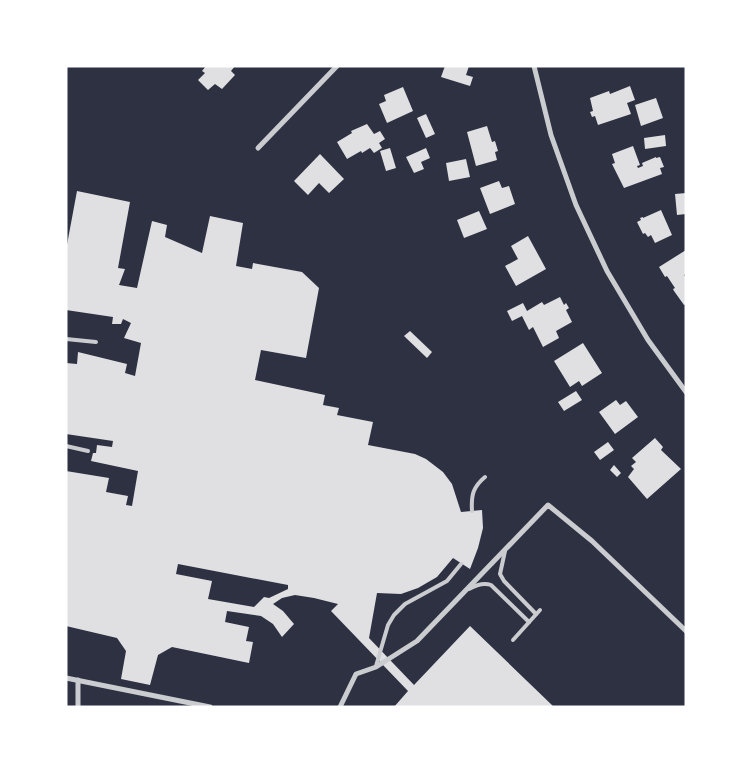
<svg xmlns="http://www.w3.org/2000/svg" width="752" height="773" font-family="Montserrat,sans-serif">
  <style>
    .building { fill: #e0e0e3; fill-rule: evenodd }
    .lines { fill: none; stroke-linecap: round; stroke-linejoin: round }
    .service { stroke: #caccd0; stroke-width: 4 }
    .minor { stroke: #caccd0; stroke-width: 5 }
  </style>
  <rect width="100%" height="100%" fill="#2d3142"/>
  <!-- building -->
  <g class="building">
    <path d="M 206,66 L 235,66 L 231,71 L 235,75 L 222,89 L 215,84 L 208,90 L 198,80 L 205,73 L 202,71 Z"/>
    <path d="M 445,66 L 469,66 L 466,75 L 473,77 L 470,86 L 441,77 Z"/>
    <path d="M 630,86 L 635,100 L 627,103 L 631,114 L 598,125 L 595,116 L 592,117 L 590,112 L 593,111 L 590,98 L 609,91 L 610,94 Z"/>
    <path d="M 403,87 L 413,111 L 387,123 L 379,104 L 386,101 L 384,95 Z"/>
    <path d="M 656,98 L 663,118 L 641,126 L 635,105 Z"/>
    <path d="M 426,114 L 435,134 L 426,138 L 417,118 Z"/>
    <path d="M 367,124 L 374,134 L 380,131 L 385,139 L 379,143 L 382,148 L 374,153 L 370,148 L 362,153 L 361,151 L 347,159 L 337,142 L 352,133 L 351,131 Z"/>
    <path d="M 487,126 L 492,142 L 495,141 L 498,151 L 495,152 L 497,160 L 476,166 L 467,132 Z"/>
    <path d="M 665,135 L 666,146 L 645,149 L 644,138 Z"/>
    <path d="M 633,146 L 640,165 L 637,166 L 638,168 L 643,166 L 642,163 L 656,157 L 656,158 L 660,157 L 664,167 L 660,168 L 662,174 L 624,188 L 612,164 L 615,163 L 612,154 Z"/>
    <path d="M 390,148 L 396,168 L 386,171 L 380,151 Z"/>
    <path d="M 426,148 L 430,158 L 421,162 L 424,169 L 414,173 L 406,157 Z"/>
    <path d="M 320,154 L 344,179 L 329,193 L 319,183 L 308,195 L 294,181 Z"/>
    <path d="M 466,159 L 470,177 L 449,181 L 446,163 Z"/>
    <path d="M 499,181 L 502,188 L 509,186 L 515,204 L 490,214 L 480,188 Z"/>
    <path d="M 77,191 L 130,202 L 118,268 L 125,269 L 119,285 L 137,288 L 152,221 L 167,225 L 165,237 L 202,253 L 210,216 L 243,223 L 236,266 L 252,269 L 253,263 L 302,272 L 319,288 L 306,358 L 261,350 L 255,380 L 325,395 L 323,405 L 339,408 L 337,415 L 373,422 L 368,445 L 415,454 L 426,459 L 443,472 L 452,484 L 461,512 L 482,510 L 483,528 L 478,548 L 470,569 L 453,558 L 437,577 L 418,588 L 401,594 L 377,593 L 369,638 L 414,685 L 470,626 L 554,707 L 394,707 L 408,691 L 331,611 L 338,604 L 314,598 L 295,595 L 282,598 L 273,604 L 283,611 L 294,624 L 282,637 L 273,624 L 261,616 L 227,611 L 225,622 L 249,627 L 246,641 L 253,642 L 249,663 L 172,647 L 158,655 L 150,685 L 121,679 L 126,651 L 117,638 L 66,626 L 66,471 L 109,478 L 106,492 L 128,496 L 126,505 L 132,506 L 138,471 L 91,461 L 93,453 L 96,453 L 97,445 L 112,447 L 113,441 L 66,434 L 66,363 L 77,364 L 78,352 L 127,364 L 125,373 L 135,376 L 141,343 L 124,338 L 131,323 L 123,319 L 121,324 L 112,324 L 113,317 L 66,310 L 66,250 ZM 178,564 L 288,585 L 288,589 L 269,598 L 264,597 L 254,607 L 208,599 L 212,581 L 176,574 Z"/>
    <path d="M 686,193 L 686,214 L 677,215 L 675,194 Z"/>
    <path d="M 661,210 L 672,235 L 655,243 L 651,235 L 648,237 L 645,233 L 643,234 L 637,222 L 641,220 L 640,218 L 643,217 L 643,218 Z"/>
    <path d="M 479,211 L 487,229 L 464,238 L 457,220 Z"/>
    <path d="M 528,236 L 546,269 L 516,286 L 505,266 L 518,259 L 511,246 Z"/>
    <path d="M 686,250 L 686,274 L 684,275 L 686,278 L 686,304 L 684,305 L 674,291 L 673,289 L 675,288 L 667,276 L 665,277 L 659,267 Z"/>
    <path d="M 560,297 L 564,305 L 566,303 L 569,308 L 566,310 L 572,322 L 556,331 L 559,338 L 543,347 L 533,327 L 529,330 L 522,316 L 512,321 L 507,311 L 523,303 L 527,311 L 542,302 L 544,305 Z"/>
    <path d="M 410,331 L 432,352 L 427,358 L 404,336 Z"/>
    <path d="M 583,343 L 602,373 L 582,386 L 579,381 L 570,387 L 554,361 Z"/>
    <path d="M 576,391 L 582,400 L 564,411 L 558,402 Z"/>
    <path d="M 616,400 L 620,405 L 626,401 L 638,417 L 615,434 L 599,412 Z"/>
    <path d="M 655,438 L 663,447 L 661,450 L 681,469 L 647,499 L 628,477 L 634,469 L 631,466 L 636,462 L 632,458 Z"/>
    <path d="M 608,442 L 614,450 L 600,460 L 594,452 Z"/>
    <path d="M 614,465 L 621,473 L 617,477 L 610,470 Z"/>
  </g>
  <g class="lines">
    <!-- service -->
    <g class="service">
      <path d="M 66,339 L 96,342"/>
      <path d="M 66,446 L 88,451"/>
      <path d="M 472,511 C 471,495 473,487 485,477"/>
      <path d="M 505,551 L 500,574 L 504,581 L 536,614"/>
      <path d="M 469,589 C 476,585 483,582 491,585 L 529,622"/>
      <path d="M 513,640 L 540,610"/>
      <path d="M 376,666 L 388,625 L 394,615 L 405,604 L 447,581 L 461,564"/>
    </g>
    <!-- minor -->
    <g class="minor">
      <path d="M 534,66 L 551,135 L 576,205 L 607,271 L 648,340 L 686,392"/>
      <path d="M 258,148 L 337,66"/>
      <path d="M 66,678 L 210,707"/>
      <path d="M 78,707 L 78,680"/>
      <path d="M 340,707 L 356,674 L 376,667 L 417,641 L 548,505 L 592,541 L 686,631"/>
    </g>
  </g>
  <!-- border -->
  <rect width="752" height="773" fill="none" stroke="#ffffff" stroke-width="135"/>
</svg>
